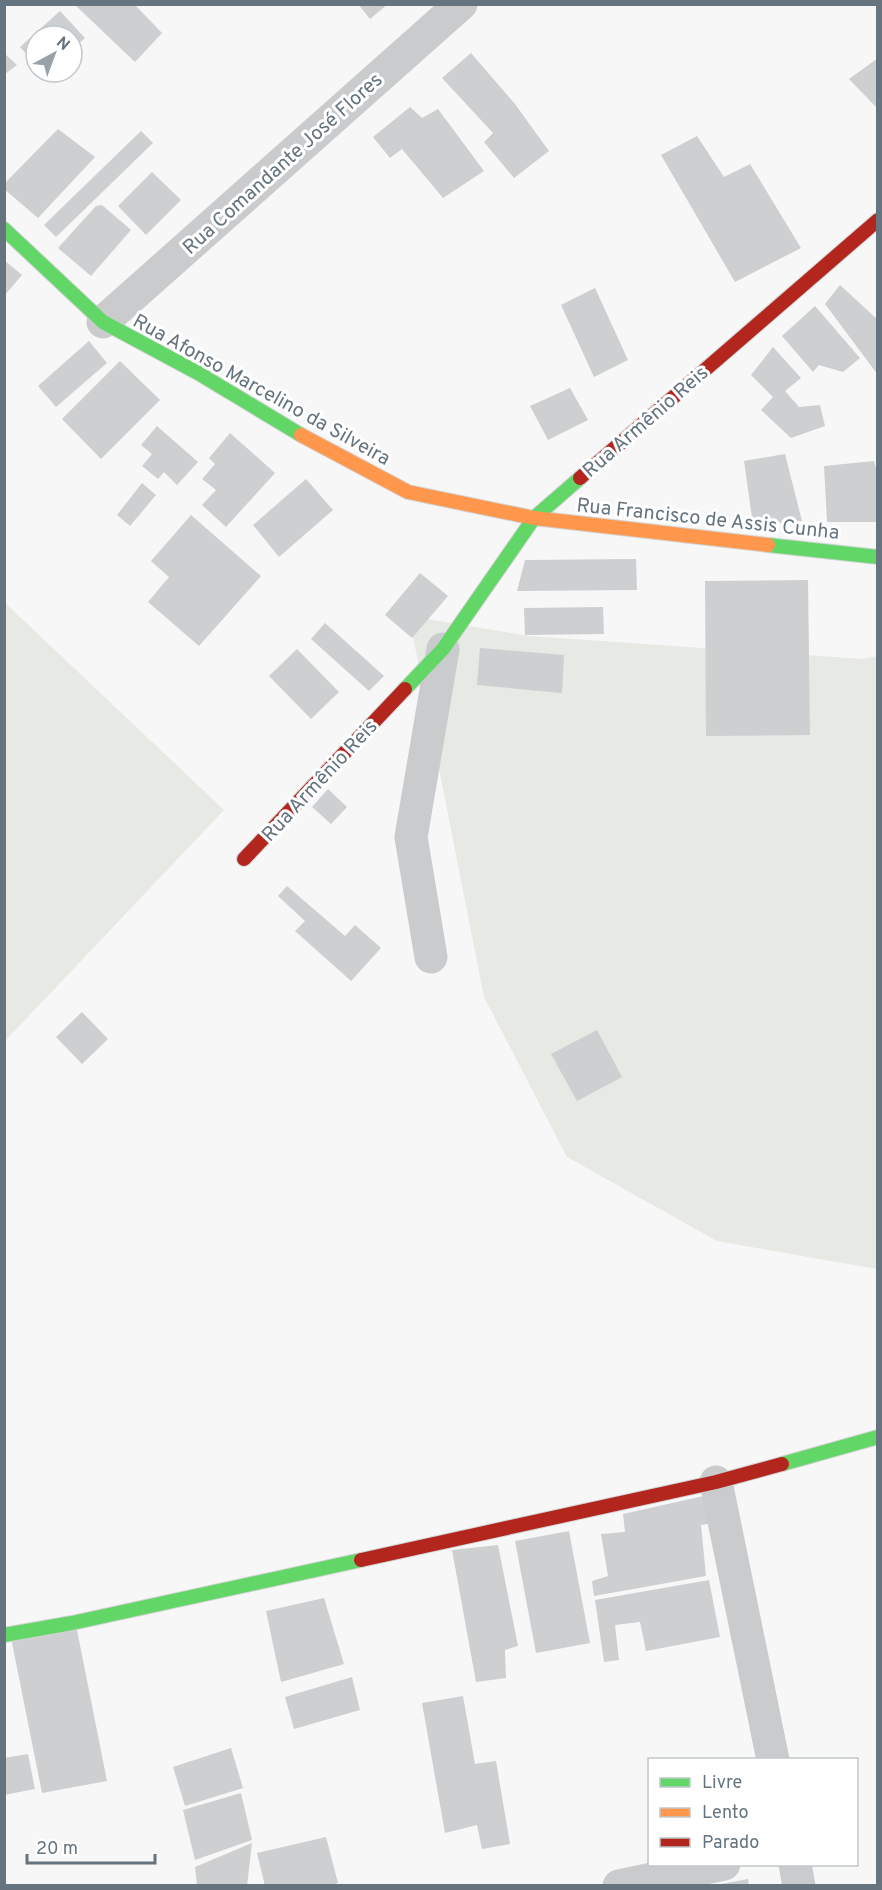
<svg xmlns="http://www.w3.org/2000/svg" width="882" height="1890" font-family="Overpass,sans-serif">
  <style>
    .green { fill: #e6e9e4 }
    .building { fill: #cdcfd0 }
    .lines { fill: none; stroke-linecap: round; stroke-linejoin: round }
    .fast-casing { stroke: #d3d4d5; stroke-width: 16 }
    .slow-casing { stroke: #d3d4d5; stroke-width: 16 }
    .jam-casing { stroke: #d3d4d5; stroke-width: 16 }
    .street { stroke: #cacbcc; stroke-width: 33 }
    .fast { stroke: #63d668; stroke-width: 14 }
    .slow { stroke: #ff974d; stroke-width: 14 }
    .jam { stroke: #b3261e; stroke-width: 14 }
    .labels { text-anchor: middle; stroke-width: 6; stroke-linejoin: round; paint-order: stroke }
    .street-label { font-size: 20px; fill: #65747e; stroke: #fff }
  </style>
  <rect width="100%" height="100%" fill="#f7f7f7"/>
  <!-- green -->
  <g class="green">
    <path d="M 4,602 L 224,810 L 5,1041 L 4,1041 Z"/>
    <path d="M 409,616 L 529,636 L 863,659 L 877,656 L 877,1269 L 717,1241 L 567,1157 L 484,997 Z"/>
  </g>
  <!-- building -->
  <g class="building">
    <path d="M 74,4 L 134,4 L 162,33 L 135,62 Z"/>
    <path d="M 358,4 L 388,4 L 370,19 Z"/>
    <path d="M 60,11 L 85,38 L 72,49 L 72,36 L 36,36 L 36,64 L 20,47 Z"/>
    <path d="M 4,53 L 17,65 L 4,75 Z"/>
    <path d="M 471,53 L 515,104 L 549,151 L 514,178 L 484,142 L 493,133 L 442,78 Z"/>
    <path d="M 878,58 L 878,105 L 876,107 L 849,79 Z"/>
    <path d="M 410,107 L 422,118 L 438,109 L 484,171 L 443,198 L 402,149 L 390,158 L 373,137 Z"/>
    <path d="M 58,129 L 95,157 L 38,218 L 4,189 L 4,184 Z"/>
    <path d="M 141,131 L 153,143 L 56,237 L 44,225 Z"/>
    <path d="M 697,136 L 724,177 L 750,164 L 801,248 L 735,282 L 661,155 Z"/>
    <path d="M 152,172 L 181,200 L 146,235 L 118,206 Z"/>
    <path d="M 102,205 L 131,230 L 91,276 L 58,248 L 96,206 Z"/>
    <path d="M 4,260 L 22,275 L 4,296 Z"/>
    <path d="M 840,285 L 878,320 L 878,375 L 825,304 Z"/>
    <path d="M 595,288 L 628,360 L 594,377 L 561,305 Z"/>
    <path d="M 815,306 L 860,358 L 843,372 L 819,365 L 813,372 L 782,336 Z"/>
    <path d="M 89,341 L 107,363 L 56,407 L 38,386 Z"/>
    <path d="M 773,347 L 801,378 L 785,391 L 799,407 L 820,405 L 825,426 L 791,438 L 761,410 L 773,397 L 751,375 Z"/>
    <path d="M 120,361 L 160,400 L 101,459 L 62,419 Z"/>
    <path d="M 570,388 L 588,420 L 548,440 L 530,406 Z"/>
    <path d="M 157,426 L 198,462 L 177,485 L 164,472 L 158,479 L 142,466 L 152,454 L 141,445 Z"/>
    <path d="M 230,433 L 275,473 L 226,527 L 202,505 L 216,490 L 202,479 L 215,464 L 209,458 Z"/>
    <path d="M 785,454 L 802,521 L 753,525 L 744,461 Z"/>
    <path d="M 874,461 L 878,475 L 878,522 L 827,522 L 824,466 Z"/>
    <path d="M 306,479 L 333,510 L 279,557 L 253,525 Z"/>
    <path d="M 142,483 L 156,495 L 130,526 L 117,515 Z"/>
    <path d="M 191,515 L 261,576 L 199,646 L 148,602 L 169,577 L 151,561 Z"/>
    <path d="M 636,559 L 637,590 L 517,591 L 525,560 Z"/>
    <path d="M 420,573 L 448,596 L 412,638 L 385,615 Z"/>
    <path d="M 808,580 L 810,735 L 706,736 L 705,581 Z"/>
    <path d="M 603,607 L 604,634 L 525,635 L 524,608 Z"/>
    <path d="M 325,623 L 384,676 L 369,691 L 311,639 Z"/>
    <path d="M 480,648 L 564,655 L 562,693 L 477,685 Z"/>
    <path d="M 297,649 L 339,692 L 311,719 L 269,676 Z"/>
    <path d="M 328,789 L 347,807 L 331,824 L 312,807 Z"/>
    <path d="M 287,886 L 345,936 L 355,925 L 381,948 L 351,981 L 295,931 L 305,921 L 278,896 Z"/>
    <path d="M 82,1012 L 108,1039 L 82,1064 L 56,1037 Z"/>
    <path d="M 597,1030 L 622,1077 L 577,1101 L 551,1054 Z"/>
    <path d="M 708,1495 L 714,1523 L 701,1525 L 706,1576 L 594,1596 L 592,1581 L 608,1576 L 601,1534 L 625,1532 L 623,1514 Z"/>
    <path d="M 569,1531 L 590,1643 L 536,1653 L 515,1541 Z"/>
    <path d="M 498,1545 L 518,1646 L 505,1650 L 506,1678 L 476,1682 L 452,1550 Z"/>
    <path d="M 709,1580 L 720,1637 L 646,1651 L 640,1622 L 615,1625 L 619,1660 L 604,1662 L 595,1600 Z"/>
    <path d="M 324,1598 L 344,1664 L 281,1682 L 266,1611 Z"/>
    <path d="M 76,1625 L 107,1781 L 42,1793 L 11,1638 Z"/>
    <path d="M 352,1677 L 360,1710 L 294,1729 L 285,1697 Z"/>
    <path d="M 463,1696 L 475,1764 L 496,1761 L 510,1844 L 482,1849 L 477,1825 L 445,1833 L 422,1703 Z"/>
    <path d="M 231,1748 L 243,1788 L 185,1806 L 173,1767 Z"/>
    <path d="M 28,1754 L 35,1789 L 4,1795 L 4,1758 Z"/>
    <path d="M 241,1793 L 252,1840 L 195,1860 L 183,1810 Z"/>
    <path d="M 326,1837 L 338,1883 L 327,1886 L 265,1886 L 257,1853 Z"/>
    <path d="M 252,1843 L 247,1886 L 197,1886 L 195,1867 Z"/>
    <path d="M 748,1879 L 749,1886 L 721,1886 L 721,1884 Z"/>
  </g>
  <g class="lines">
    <defs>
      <g id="fast">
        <path d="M 4,229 L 103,322 L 198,373 L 301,435"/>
        <path d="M 768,545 L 878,557"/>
        <path d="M 405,689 L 443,649 L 534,518 L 580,478"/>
        <path d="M 782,1464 L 878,1437"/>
        <path d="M 4,1635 L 72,1623 L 361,1560"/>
      </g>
      <path id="slow" d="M 301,435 L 408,492 L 534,518 L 768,545"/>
      <g id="jam">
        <path d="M 580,478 L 878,220"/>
        <path d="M 244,859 L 405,689"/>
        <path d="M 361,1560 L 716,1482 L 782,1464"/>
      </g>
    </defs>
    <!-- fast casing -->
    <use href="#fast" class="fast-casing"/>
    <!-- slow casing -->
    <use href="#slow" class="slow-casing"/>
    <!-- jam casing -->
    <use href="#jam" class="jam-casing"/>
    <!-- street -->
    <g class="street">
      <path d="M 103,322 L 461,4"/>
      <path d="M 431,957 L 411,837 L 443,649"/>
      <path d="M 716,1482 L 773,1760"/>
      <path d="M 795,1864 L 799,1886"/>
      <path d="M 619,1886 L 724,1864"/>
    </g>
    <!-- fast -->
    <use href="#fast" class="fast"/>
    <!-- slow -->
    <use href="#slow" class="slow"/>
    <!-- jam -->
    <use href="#jam" class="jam"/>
  </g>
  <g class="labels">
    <!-- street labels -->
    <g class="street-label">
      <text transform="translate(282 163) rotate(-42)" y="7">Rua Comandante José Flores</text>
      <text transform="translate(262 389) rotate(29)" y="7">Rua Afonso Marcelino da Silveira</text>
      <text transform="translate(645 421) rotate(-41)" y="7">Rua Armênio Reis</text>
      <text transform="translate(708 518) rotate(6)" y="7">Rua Francisco de Assis Cunha</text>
      <text transform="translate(319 780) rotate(-47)" y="7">Rua Armênio Reis</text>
    </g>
  </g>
  <!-- border -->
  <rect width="882" height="1890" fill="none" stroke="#65747e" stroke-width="12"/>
  <!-- legend -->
  <rect x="648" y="1758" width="210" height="108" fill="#ffffff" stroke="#c1c7cb" stroke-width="1.5"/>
  <rect x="660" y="1778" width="30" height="9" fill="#63d668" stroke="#c1c7cb" stroke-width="1.5"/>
  <text x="702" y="1788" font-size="18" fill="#65747e">Livre</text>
  <rect x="660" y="1808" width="30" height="9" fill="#ff974d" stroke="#c1c7cb" stroke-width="1.5"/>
  <text x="702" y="1818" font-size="18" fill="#65747e">Lento</text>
  <rect x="660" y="1838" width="30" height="9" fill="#b3261e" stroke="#c1c7cb" stroke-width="1.5"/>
  <text x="702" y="1848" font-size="18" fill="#65747e">Parado</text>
  <!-- north arrow -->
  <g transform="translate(54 54) rotate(41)"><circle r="28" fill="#ffffff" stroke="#c1c7cb" stroke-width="1.5"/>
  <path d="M0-4.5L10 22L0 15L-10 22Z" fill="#98a2a8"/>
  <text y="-9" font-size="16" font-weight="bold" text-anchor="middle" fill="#65747e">N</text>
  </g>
  <!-- scale -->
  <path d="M27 1854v9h128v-9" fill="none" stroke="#65747e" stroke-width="3"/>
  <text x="36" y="1854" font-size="18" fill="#65747e" stroke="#ffffff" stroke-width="4.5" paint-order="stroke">20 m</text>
</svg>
